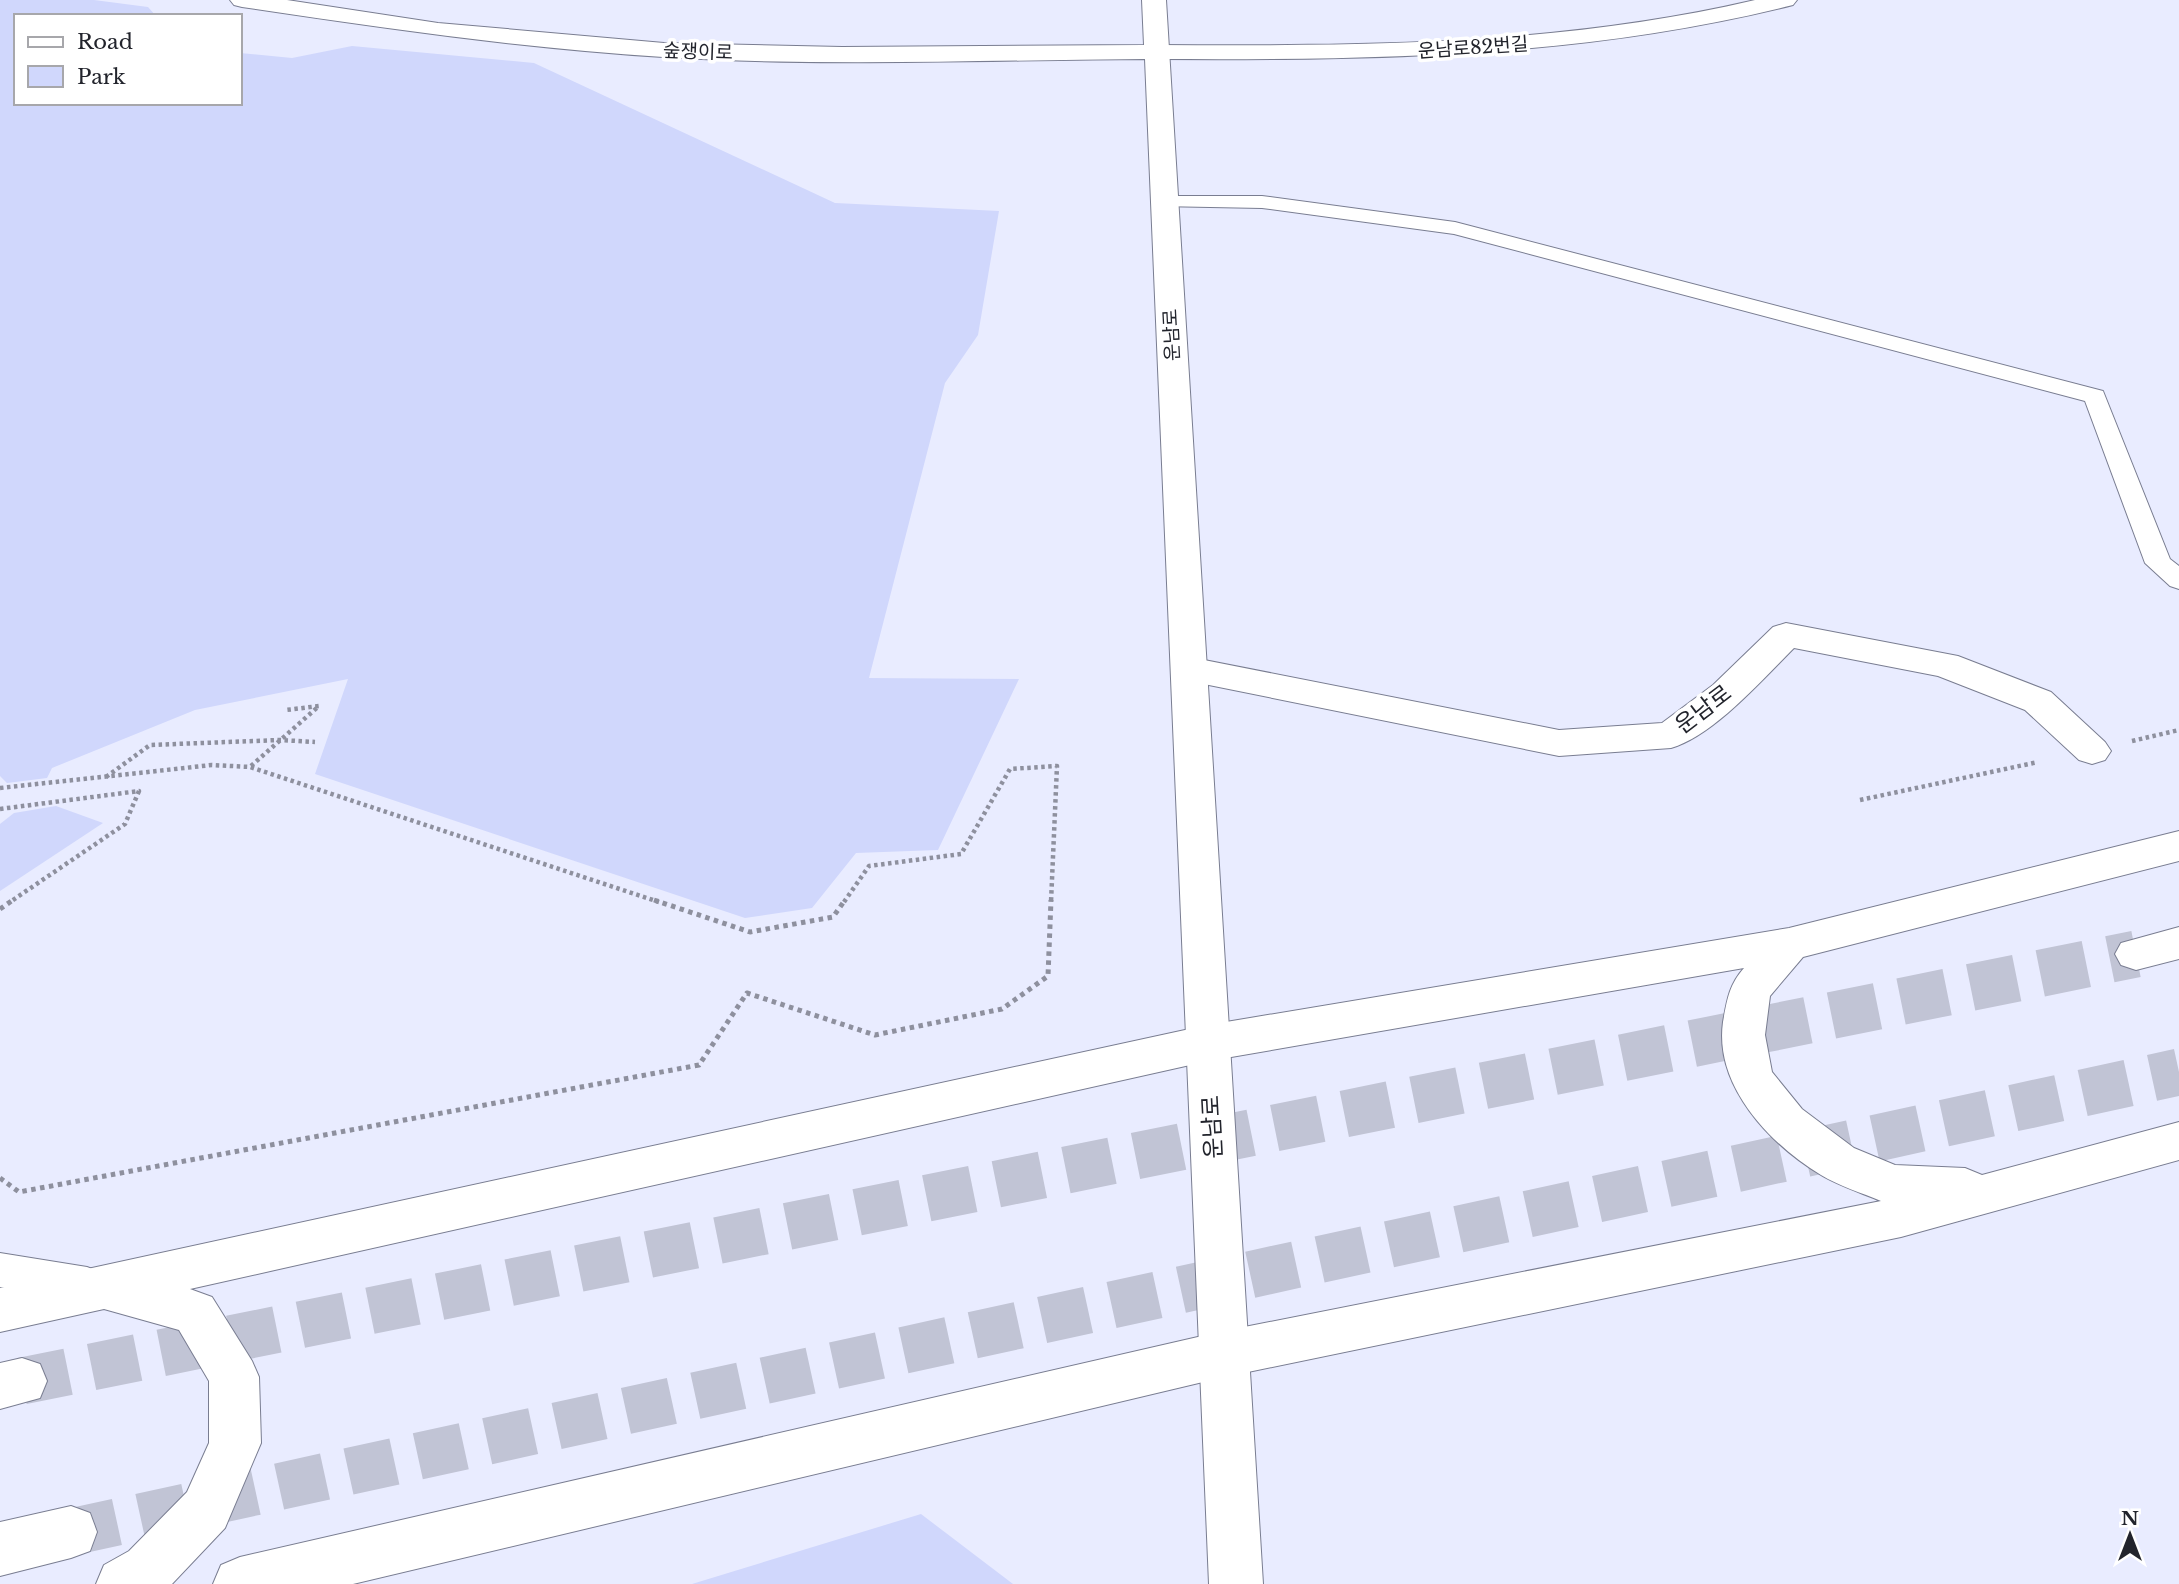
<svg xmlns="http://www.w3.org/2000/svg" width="2179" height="1584" font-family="'Libre Baskerville','Noto Sans KR',serif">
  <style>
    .green { fill: #d0d7fc }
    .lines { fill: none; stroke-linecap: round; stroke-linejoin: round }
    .highway-tunnel { stroke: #c1c4d5; stroke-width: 47; stroke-dasharray: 47 24; stroke-linecap: butt }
    .lane-casing { stroke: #797d91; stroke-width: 2 }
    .street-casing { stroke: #797d91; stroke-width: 2 }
    .secondary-casing { stroke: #797d91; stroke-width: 2 }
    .highway-casing { stroke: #797d91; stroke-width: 2 }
    .path-far1 { stroke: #8e909e; stroke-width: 4.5; stroke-dasharray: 3.5 3.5; stroke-linecap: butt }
    .path { stroke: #8e909e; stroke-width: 5; stroke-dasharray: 4.5 4.5; stroke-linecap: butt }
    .lane { fill: #fff; fill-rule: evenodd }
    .street { fill: #fff; fill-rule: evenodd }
    .secondary { fill: #fff; fill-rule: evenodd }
    .highway { fill: #fff; fill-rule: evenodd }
    .labels { text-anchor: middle; stroke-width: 7; stroke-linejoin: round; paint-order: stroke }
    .far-street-label { font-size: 19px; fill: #22242c; stroke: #fff }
    .street-label { font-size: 23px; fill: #22242c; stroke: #fff }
  </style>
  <rect width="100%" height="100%" fill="#e9ecff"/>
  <!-- green -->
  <g class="green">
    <path d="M 0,0 L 94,0 L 148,7 L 156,16 L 16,16 L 16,103 L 240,103 L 240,53 L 292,58 L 352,46 L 534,63 L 835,203 L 999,211 L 978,335 L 945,383 L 869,678 L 1019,679 L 938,850 L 856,853 L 812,908 L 745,918 L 315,774 L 348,679 L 195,710 L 52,768 L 47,778 L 7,783 L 0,776 Z"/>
    <path d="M 56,806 L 103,823 L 0,891 L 0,824 L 14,813 Z"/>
    <path d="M 921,1514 L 1013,1584 L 692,1584 Z"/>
  </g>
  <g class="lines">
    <!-- highway-tunnel -->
    <g class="highway-tunnel">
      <path d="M 22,1381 L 2136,954"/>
      <path d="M 71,1532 L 2179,1072"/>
    </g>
    <defs>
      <g id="lane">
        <path d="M 1165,196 L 1262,196 L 1455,222 L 2103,391 L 2170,559 L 2179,566 L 2179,589 L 2170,586 L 2145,563 L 2085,401 L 1454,234 L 1262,208 L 1158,206 L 1155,202 L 1158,198 Z"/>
        <path d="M 0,1253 L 87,1267 L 100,1272 L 106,1284 L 100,1296 L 87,1301 L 0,1287 Z"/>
      </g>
      <g id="street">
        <path d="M 1755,0 L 1797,0 L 1793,5 C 1581,58 1376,60 1158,59 L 1149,57 L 1146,52 L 1149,47 L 1158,45 C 1358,46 1559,46 1755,0 Z"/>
        <path d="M 1786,623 L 1958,656 L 2051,692 L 2105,742 L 2111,751 L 2105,760 L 2092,764 L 2079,760 L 2025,710 L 1938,676 L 1794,648 C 1763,679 1713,736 1671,748 L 1559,756 L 1189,681 L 1176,678 L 1171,669 L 1176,660 L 1189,657 L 1559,730 L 1662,723 L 1713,685 L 1773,627 Z"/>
      </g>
      <path id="secondary" d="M 230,0 L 287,0 L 438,23 L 664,43 L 842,47 L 1144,45 L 1142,0 L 1166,0 L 1263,1584 L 1209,1584 L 1145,59 C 985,60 823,67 663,57 C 521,48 382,28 242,7 L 234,5 Z"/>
      <g id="highway">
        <path d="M 2179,831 L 2179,861 L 1803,957 L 1770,996 L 1765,1035 L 1772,1072 L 1802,1109 L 1854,1148 L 1895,1165 L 1965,1168 L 1982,1175 L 2179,1122 L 2179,1160 L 1901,1237 L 1224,1377 L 353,1584 L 213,1584 L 221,1565 L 240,1557 L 1224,1331 L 1881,1201 C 1862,1193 1839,1186 1821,1175 C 1770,1144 1714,1086 1723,1022 C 1727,1000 1729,985 1744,968 L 1208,1061 L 190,1289 L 212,1297 L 252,1361 L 259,1377 L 261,1443 L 225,1528 L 172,1584 L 96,1584 L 104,1565 L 129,1551 L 187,1492 L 209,1443 L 209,1381 L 179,1330 L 104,1309 L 0,1332 L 0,1288 L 1208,1025 L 1789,928 Z"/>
        <path d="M 2179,927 L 2179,959 L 2136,970 L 2121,965 L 2115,954 L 2121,943 Z"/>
        <path d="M 22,1358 L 40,1364 L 47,1381 L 40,1398 L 0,1409 L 0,1363 Z"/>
        <path d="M 71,1506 L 90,1513 L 97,1532 L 90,1551 L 71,1558 L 0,1576 L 0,1522 Z"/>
      </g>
    </defs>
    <!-- lane casing -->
    <use href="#lane" class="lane-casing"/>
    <!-- street casing -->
    <use href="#street" class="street-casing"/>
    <!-- secondary casing -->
    <use href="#secondary" class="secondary-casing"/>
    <!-- highway casing -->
    <use href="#highway" class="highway-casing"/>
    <!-- path-far1 -->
    <g class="path-far1">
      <path d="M 2132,741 L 2179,730"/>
      <path d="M 251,766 L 319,706 L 286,710"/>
      <path d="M 106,777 L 150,745 L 280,740 L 315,742"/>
      <path d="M 0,788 L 212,765 L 250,767 L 659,902"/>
      <path d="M 1860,800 L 2038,762"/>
      <path d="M 0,809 L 139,791 L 125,824 L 10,902"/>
      <path d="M 844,902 L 869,866 L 961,854 L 1010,769 L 1057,766 L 1051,902"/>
    </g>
    <!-- path -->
    <g class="path">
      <path d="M 654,900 L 750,932 L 833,917 L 845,900"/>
      <path d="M 0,909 L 13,900"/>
      <path d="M 0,1178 L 19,1192 L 699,1065 L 747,993 L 875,1035 L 1002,1009 L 1048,976 L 1051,900"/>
    </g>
    <!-- lane -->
    <use href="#lane" class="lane"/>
    <!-- street -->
    <use href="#street" class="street"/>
    <!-- secondary -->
    <use href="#secondary" class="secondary"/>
    <!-- highway -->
    <use href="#highway" class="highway"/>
  </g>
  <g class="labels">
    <!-- far-street labels -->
    <g class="far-street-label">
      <text transform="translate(1473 47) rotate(-4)" y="7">운남로82번길</text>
      <text transform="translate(698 51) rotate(2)" y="7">숲쟁이로</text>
      <text transform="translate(1171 335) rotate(-93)" y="7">운남로</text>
    </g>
    <!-- street labels -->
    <g class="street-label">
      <text transform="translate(1703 709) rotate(-37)" y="8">운남로</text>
      <text transform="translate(1212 1127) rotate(-93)" y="8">운남로</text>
    </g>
  </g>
  <!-- legend -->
  <rect x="14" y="14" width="228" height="91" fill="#ffffff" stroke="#a7a7ab" stroke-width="2"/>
  <rect x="28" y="37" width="35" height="10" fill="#ffffff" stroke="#a7a7ab" stroke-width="2"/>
  <text x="77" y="49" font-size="21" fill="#22242c">Road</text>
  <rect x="28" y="66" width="35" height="21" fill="#d0d7fc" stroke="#a7a7ab" stroke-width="2"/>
  <text x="77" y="84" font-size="21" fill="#22242c">Park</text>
  <!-- north arrow -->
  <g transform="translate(2130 1535)" stroke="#ffffff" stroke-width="5" paint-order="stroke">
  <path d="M0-5L12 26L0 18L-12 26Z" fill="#22242c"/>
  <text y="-10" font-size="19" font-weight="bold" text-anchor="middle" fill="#22242c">N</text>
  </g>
</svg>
